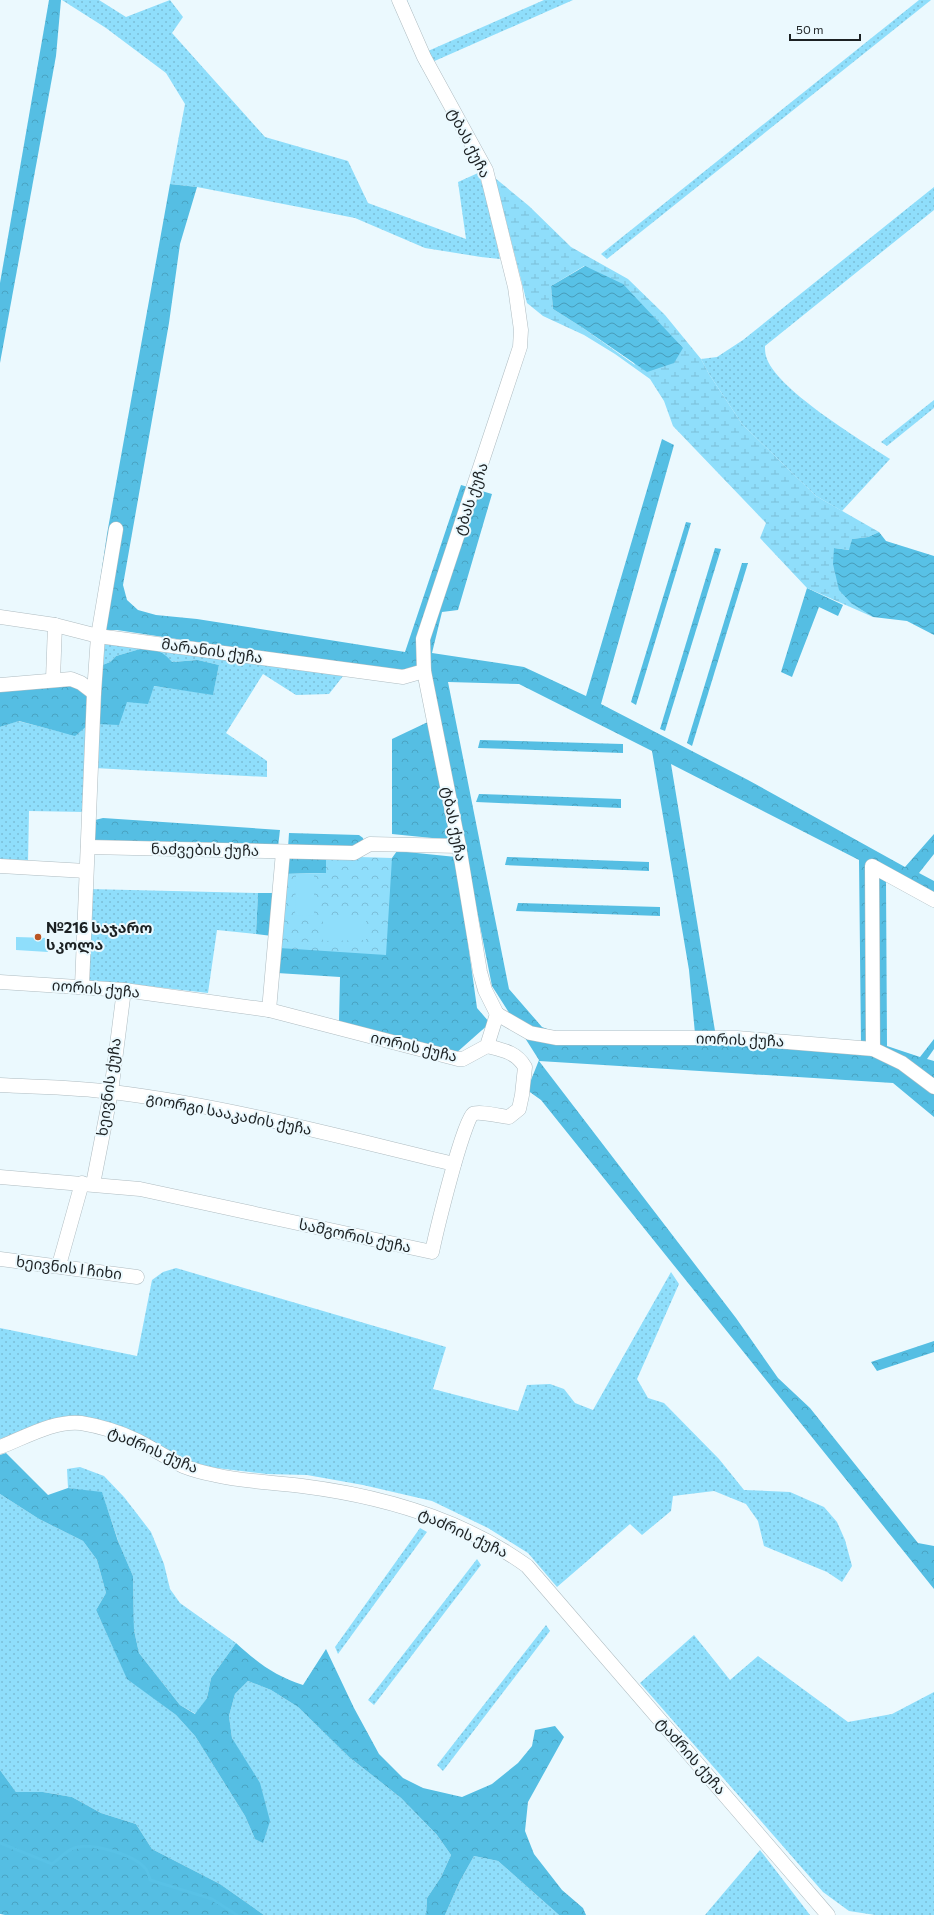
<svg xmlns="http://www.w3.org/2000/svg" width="934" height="1915" font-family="Commissioner,'Noto Sans Georgian',sans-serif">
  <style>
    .grass { fill: url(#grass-dots) }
    .forest { fill: url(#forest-crowns); fill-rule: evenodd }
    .wetland { fill: url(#wetland-marsh); fill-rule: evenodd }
    .park { fill: url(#park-crowns) }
    .garden { fill: #8fdefb }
    .water { fill: url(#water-waves) }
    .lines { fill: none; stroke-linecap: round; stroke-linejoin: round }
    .stream { stroke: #58c1e6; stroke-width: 3 }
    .minor-casing { stroke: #afbcc1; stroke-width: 15 }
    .minor { stroke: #fff; stroke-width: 14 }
    .poi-dot { fill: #ba5523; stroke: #ebf9fe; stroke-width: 1.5 }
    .labels { text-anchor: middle; stroke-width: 4; stroke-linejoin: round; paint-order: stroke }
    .street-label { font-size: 15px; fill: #1c2123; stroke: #ebf9fe }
    .poi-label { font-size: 15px; font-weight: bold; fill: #1c2123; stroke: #ebf9fe; text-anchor: start }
  </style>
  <defs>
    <pattern id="grass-dots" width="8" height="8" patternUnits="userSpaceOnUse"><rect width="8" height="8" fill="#8fdefb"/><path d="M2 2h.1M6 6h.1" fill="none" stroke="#7bbed7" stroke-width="1.8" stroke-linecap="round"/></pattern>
    <pattern id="forest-crowns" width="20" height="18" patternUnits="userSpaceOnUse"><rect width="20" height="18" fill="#55bee3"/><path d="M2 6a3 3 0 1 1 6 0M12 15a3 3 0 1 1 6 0" fill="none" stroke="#49a3c2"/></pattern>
    <pattern id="wetland-marsh" width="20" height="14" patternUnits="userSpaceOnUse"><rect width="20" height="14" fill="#8fdefb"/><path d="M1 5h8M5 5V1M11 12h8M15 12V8" fill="none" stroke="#7bbed7"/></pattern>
    <pattern id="park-crowns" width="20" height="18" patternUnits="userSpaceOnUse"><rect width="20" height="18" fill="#8fdefb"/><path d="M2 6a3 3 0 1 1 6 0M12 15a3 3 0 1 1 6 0" fill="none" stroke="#7bbed7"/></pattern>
    <pattern id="water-waves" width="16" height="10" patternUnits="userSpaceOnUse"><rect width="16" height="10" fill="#58c1e6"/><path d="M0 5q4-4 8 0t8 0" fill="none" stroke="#489cba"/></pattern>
  </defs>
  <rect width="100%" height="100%" fill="#ebf9fe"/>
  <!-- grass -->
  <g class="grass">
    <path d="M 62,0 L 99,0 L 126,17 L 170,0 L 183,17 L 172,33 L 265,137 L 348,161 L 368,203 L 466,239 L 458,182 L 478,173 L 488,200 L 500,259 L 481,257 L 425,248 L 355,218 L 197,187 L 170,184 L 185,104 L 166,73 L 106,28 Z"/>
    <path d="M 392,0 L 407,0 L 428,51 L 544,0 L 573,0 L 421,67 Z"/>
    <path d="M 919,0 L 931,0 L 607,259 L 601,254 Z"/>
    <path d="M 934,187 L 934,210 L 765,346 C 765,349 765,353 766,356 C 774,388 861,440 890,459 L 842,511 L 816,496 L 742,424 L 709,374 L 701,359 L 717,357 L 743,340 Z"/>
    <path d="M 934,400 L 934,408 L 887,446 L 881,442 Z"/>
    <path d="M 102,641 L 347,671 L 329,694 L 296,695 L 263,674 L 226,733 L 267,761 L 267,777 L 94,768 L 97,724 L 127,702 L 153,686 L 213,694 L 219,665 L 198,660 L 171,662 L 140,649 L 116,656 L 110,662 L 100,666 Z"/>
    <path d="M 18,721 L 61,732 L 89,724 L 84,812 L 29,811 L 28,863 L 0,862 L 0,727 Z"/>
    <path d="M 89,889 L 258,893 L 256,934 L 217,930 L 208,993 L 130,984 L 93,984 L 86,978 Z"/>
    <path d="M 176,1268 L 446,1347 L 433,1389 L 518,1411 L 527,1385 L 550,1384 L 564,1389 L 575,1403 L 593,1410 L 671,1272 L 679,1284 L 637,1379 L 648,1398 L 664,1403 L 719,1459 L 744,1490 L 790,1492 L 824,1507 L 837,1522 L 845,1540 L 852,1566 L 842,1582 L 827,1572 L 764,1546 L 758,1521 L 746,1504 L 714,1491 L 673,1496 L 671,1511 L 642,1535 L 630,1524 L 557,1587 L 528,1553 L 488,1528 L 432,1501 L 363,1485 L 307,1475 L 267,1474 L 200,1466 L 180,1460 L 125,1429 L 45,1421 L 0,1439 L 0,1328 L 137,1356 L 152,1280 L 163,1272 Z"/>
    <path d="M 80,1467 L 104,1476 L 124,1497 L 151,1532 L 164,1564 L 170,1589 L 180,1603 L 236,1643 L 211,1678 L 207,1698 L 196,1714 L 180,1705 L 139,1653 L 134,1630 L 133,1576 L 120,1546 L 102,1493 L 68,1488 L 67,1469 Z"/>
    <path d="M 0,1494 L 39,1519 L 83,1541 L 97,1560 L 106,1593 L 96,1610 L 127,1678 L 176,1715 L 195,1736 L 245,1816 L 255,1839 L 240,1753 L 232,1738 L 229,1716 L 235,1694 L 248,1681 L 271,1690 L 298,1707 L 349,1757 L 401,1798 L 437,1835 L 451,1855 L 441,1877 L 427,1898 L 426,1915 L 264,1915 L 220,1884 L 152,1849 L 136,1824 L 101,1813 L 72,1797 L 43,1792 L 16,1792 L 0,1770 Z"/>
    <path d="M 420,1528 L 427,1532 L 338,1654 L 335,1647 Z"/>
    <path d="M 477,1559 L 481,1565 L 374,1705 L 368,1700 Z"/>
    <path d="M 546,1625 L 550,1631 L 443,1771 L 437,1765 Z"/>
    <path d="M 694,1635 L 730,1680 L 758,1656 L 848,1722 L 892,1714 L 934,1692 L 934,1915 L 875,1915 L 849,1911 L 823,1892 L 640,1683 Z"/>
    <path d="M 760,1850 L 810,1915 L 705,1915 Z"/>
    <path d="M 474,1856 L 498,1861 L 559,1915 L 445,1915 L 460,1881 Z"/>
  </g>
  <!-- forest -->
  <g class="forest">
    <path d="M 49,0 L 61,0 L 56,56 L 0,363 L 0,283 Z"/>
    <path d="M 170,184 L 197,187 L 180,244 L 169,323 L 123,585 L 127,600 L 138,610 L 156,615 L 197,619 L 405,652 L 461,485 L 492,494 L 458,610 L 442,612 L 432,653 L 524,667 L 586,696 L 662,439 L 674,445 L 601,704 L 748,780 L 905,867 L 934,834 L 934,854 L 919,873 L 934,881 L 934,906 L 886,881 L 887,1046 L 920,1057 L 934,1039 L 934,1049 L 927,1059 L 934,1061 L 934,1117 L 893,1083 L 539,1061 L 736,1318 L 778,1378 L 810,1408 L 918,1543 L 934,1546 L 934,1589 L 541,1100 L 527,1090 L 539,1060 L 492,986 L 432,686 L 428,653 L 416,652 L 418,667 L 407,674 L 117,630 L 93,630 L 107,534 ZM 448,682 L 519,684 L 652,751 L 689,970 L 696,1044 L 576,1040 L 542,1027 L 509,989 ZM 671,764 L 859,860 L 861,1045 L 717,1043 Z"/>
    <path d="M 686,522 L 691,523 L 636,705 L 631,702 Z"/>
    <path d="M 715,548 L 721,549 L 665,731 L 660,729 Z"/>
    <path d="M 742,563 L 748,563 L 692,746 L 687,743 Z"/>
    <path d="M 807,588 L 843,605 L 838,616 L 819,607 L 792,677 L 781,672 Z"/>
    <path d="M 140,649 C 155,650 161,649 172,662 L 198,660 L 219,665 L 213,695 L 154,686 L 148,704 L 127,702 L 119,725 L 97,724 L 100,666 L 110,662 L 116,656 Z"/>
    <path d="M 40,686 L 77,686 L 89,696 L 89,724 L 75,736 L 19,721 L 0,727 L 0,691 Z"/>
    <path d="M 430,721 L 452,840 L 392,834 L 392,739 Z"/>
    <path d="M 480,740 L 623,744 L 623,753 L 478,748 Z"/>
    <path d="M 479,794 L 621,799 L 621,808 L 476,802 Z"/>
    <path d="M 103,818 L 280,830 L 278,847 L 96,843 L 93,839 L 95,820 Z"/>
    <path d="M 289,833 L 359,835 L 363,838 L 364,842 L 354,849 L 288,848 Z"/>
    <path d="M 397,851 L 456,857 L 477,1008 L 490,1023 L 455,1054 L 339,1023 L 340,977 L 277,973 L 279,948 L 392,858 Z"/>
    <path d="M 283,856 L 326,856 L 326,873 L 284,874 Z"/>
    <path d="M 507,857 L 649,862 L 649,871 L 505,865 Z"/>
    <path d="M 258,893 L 275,893 L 272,936 L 256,934 Z"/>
    <path d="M 518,903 L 660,907 L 660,916 L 516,911 Z"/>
    <path d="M 934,1341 L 934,1352 L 877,1371 L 871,1362 Z"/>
    <path d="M 6,1453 L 48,1495 L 68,1488 L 102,1492 L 118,1541 L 133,1576 L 134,1630 L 139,1653 L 180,1705 L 195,1714 L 207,1698 L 211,1678 L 236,1643 C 258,1663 275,1676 303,1685 L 326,1649 L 354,1708 L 379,1754 L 403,1778 L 423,1788 L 462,1797 L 492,1784 L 518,1763 L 532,1746 L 535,1730 L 555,1726 L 564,1737 L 528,1802 L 525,1831 L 534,1854 L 562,1890 L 583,1908 L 586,1915 L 559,1915 L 498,1861 L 474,1856 L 460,1881 L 445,1915 L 426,1915 L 427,1898 L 441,1877 L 451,1855 L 437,1835 L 401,1798 L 349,1757 L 298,1707 L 271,1690 L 248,1681 L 235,1694 L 229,1716 L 232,1738 L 260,1783 L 270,1821 L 263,1843 L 255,1839 L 245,1816 L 195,1736 L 176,1715 L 127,1679 L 96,1610 L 106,1593 L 97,1560 L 83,1541 L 39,1519 L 0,1494 L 0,1455 Z"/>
    <path d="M 0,1770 L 16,1792 L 43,1792 L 72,1797 L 101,1813 L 136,1824 L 152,1849 L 220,1884 L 264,1915 L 5,1915 L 0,1914 Z"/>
  </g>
  <!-- wetland -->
  <path class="wetland" d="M 495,178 L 529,206 L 571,247 L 628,279 L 665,315 L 701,359 L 709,374 L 742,424 L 816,496 L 879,532 L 868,537 L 852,539 L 850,550 L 834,548 L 852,604 L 873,617 L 807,588 L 760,538 L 766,523 L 673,426 L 664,401 L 650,379 L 615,354 L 584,335 L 543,316 L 527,303 ZM 584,266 L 595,272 L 635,365 L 583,328 L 553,309 L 551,286 Z"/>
  <!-- park -->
  <path class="park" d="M 326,856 L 392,858 L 386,955 L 279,948 L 284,874 L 326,873 Z"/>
  <!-- garden -->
  <g class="garden">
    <path d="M 296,875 L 314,875 L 314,916 L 295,915 Z"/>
    <path d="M 323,917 L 366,917 L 366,940 L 323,941 Z"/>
    <path d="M 16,937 L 49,938 L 48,952 L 16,950 Z"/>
  </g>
  <!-- water -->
  <g class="water">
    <path d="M 585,266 L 623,284 L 683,348 L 674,363 L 647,372 L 583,328 L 553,309 L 551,286 Z"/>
    <path d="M 879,532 L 886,541 L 934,556 L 934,635 L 907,621 L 873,617 L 852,604 L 839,590 L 833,564 L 834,548 L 849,550 L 852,539 L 868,537 Z"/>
  </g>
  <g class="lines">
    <!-- stream -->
    <path class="stream" d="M 0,1843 L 52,1864 C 58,1860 65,1852 72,1849 C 88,1841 133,1854 145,1868 C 148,1871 149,1876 150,1880 L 212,1899 L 237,1915"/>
    <defs>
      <g id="minor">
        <path d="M 399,0 L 424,57 L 486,170 L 515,287 L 521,330 L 520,347 L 423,639 L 424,671 L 459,846 L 480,972 L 485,990 L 497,1014"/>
        <path d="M 0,617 L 55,625 L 98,636 L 403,677 L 424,671"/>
        <path d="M 53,679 L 55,625"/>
        <path d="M 0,685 L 71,679 L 81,683 L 94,693"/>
        <path d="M 88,847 L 354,853 L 370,844 L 459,846"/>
        <path d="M 0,866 L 86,871"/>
        <path d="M 0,982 L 124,990 L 269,1010 L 458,1059 L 463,1059 L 487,1046 L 497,1014"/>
        <path d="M 82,986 L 94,693 L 98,636 L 116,529"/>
        <path d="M 269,1010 L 283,852"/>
        <path d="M 497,1014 L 530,1033 L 556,1038 L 737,1038 L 873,1049 L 902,1063 L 934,1087"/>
        <path d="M 873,1049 L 872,866 L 934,900"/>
        <path d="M 0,1085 C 37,1087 75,1087 112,1092 C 227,1106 341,1137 454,1164"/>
        <path d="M 0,1177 L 140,1189 L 432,1252 C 436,1233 463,1121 473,1114 C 478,1111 500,1116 509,1117 L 519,1109 L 522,1095 L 525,1067 C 516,1052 503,1050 487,1046"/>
        <path d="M 93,1184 L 111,1092 L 124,990"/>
        <path d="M 0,1259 L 137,1277"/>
        <path d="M 59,1265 L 82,1183"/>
        <path d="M 0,1447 C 24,1438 54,1420 81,1423 C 99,1426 119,1432 136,1440 C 152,1448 167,1458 183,1466 C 193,1470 205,1473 215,1475 C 244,1482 273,1482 302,1486 C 381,1496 462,1519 527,1566 L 828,1915"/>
      </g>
    </defs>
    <!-- minor casing -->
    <use href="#minor" class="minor-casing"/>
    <!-- minor -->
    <use href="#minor" class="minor"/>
  </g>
  <!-- markers -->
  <circle class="poi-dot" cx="38" cy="937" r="4"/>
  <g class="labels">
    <!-- street labels -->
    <g class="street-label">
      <text transform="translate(469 143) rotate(63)" y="5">ტბას ქუჩა</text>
      <text transform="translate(471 499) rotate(-71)" y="5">ტბას ქუჩა</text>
      <text transform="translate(212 651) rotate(8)" y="5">მარანის ქუჩა</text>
      <text transform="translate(454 824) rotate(79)" y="5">ტბას ქუჩა</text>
      <text transform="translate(205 850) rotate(1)" y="5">ნაძვების ქუჩა</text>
      <text transform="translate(96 989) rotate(5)" y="5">იორის ქუჩა</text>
      <text transform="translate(740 1040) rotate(2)" y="5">იორის ქუჩა</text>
      <text transform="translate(414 1047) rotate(13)" y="5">იორის ქუჩა</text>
      <text transform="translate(109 1087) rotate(-82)" y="5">ხეივნის ქუჩა</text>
      <text transform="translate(229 1114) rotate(11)" y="5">გიორგი სააკაძის ქუჩა</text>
      <text transform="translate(355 1236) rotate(12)" y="5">სამგორის ქუჩა</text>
      <text transform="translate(69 1268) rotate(7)" y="5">ხეივნის I ჩიხი</text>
      <text transform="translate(153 1450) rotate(23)" y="5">ტაძრის ქუჩა</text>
      <text transform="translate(463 1533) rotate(25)" y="5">ტაძრის ქუჩა</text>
      <text transform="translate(691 1756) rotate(49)" y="5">ტაძრის ქუჩა</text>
    </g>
    <!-- poi labels -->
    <g class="poi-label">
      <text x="46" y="933">№216 საჯარო<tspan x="46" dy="17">სკოლა</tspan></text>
    </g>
  </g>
  <!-- scale -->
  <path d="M790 34v6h70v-6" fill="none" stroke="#1c2123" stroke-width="2"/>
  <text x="796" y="34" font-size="12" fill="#1c2123" stroke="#ebf9fe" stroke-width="3" paint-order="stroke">50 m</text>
</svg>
